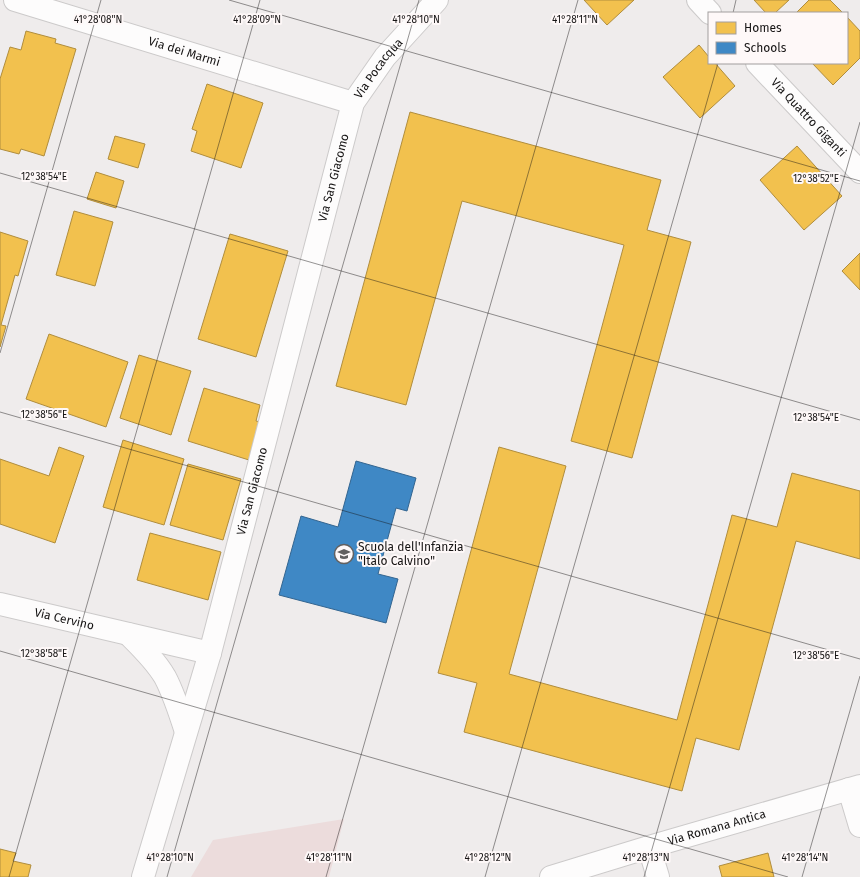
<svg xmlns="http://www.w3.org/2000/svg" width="860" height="877" font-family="'Fira Sans',sans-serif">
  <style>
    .green { fill: #ecdcdc }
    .homes { fill: #f2c14e; stroke: #b08d3d }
    .schools { fill: #3f88c5; stroke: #336590 }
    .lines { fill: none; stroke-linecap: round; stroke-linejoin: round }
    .street-casing { stroke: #cccaca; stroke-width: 24 }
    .street { stroke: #fdfcfc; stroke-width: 22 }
    .ticks { fill: none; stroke: #161414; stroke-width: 1; stroke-opacity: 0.45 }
    .labels { text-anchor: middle; stroke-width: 4; stroke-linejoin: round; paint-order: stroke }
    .street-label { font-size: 12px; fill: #161414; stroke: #fef8f8 }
    .poi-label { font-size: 12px; fill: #161414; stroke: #fef8f8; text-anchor: start }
    .ticks-label { font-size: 10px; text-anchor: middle; fill: #161414; stroke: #fef8f8; stroke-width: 4; stroke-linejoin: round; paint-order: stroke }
  </style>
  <rect width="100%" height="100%" fill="#efecec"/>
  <!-- green -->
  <path class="green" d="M 344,819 L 329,877 L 191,877 L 213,840 Z"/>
  <!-- homes -->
  <g class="homes">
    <path d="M 584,0 L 634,0 L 607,25 Z"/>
    <path d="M 754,0 L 789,0 L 775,13 L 766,13 Z"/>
    <path d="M 809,0 L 830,0 L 843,13 L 796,13 Z"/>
    <path d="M 847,17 L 860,31 L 860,58 L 833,85 L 812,63 L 847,63 Z"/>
    <path d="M 26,31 L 56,39 L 55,43 L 76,49 L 44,156 L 21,149 L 19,154 L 0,149 L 0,79 L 10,47 L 21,50 Z"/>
    <path d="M 699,45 L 709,57 L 709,63 L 715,63 L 735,86 L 700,118 L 663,77 Z"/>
    <path d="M 207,84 L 263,103 L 241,168 L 191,151 L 197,131 L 192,129 Z"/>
    <path d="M 410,112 L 661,180 L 647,230 L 691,242 L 632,458 L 571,441 L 624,245 L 462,201 L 406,405 L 336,386 Z"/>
    <path d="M 115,136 L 145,144 L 138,168 L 108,159 Z"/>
    <path d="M 797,146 L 842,196 L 804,230 L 760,180 Z"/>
    <path d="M 96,172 L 124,181 L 116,208 L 87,199 Z"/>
    <path d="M 74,211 L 113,222 L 95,286 L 56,275 Z"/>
    <path d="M 0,232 L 28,241 L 18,276 L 15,275 L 1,325 L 6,326 L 0,347 Z"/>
    <path d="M 230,234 L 288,251 L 256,357 L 198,339 Z"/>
    <path d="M 860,253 L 860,290 L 842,271 Z"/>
    <path d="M 49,334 L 128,362 L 106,427 L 26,399 Z"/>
    <path d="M 139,355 L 191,371 L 171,435 L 120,418 Z"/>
    <path d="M 204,388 L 260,405 L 256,421 L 260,422 L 249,460 L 188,441 Z"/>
    <path d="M 123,440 L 184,459 L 164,525 L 103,507 Z"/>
    <path d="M 59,447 L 84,456 L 55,543 L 0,524 L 0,459 L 49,476 Z"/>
    <path d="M 499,447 L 566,466 L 509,674 L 677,720 L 732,515 L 777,527 L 792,473 L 860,491 L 860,559 L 796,541 L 739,750 L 696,738 L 682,791 L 464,732 L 477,683 L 438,673 Z"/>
    <path d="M 188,464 L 241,479 L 223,540 L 170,525 Z"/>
    <path d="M 150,533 L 221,552 L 208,600 L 137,580 Z"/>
    <path d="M 0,849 L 16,853 L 13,861 L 31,865 L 28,877 L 0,877 Z"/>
    <path d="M 768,853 L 774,877 L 722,877 L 719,866 Z"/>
  </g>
  <!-- schools -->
  <path class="schools" d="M 356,461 L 416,478 L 407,511 L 396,508 L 378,574 L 398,579 L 386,623 L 279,595 L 301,516 L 338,527 Z"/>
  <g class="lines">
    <defs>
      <g id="street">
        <path id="s1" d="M 15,0 L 353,103"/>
        <path d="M 698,0 L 710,13"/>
        <path id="s2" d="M 757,63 L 860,172"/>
        <path id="s3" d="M 0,604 L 210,653"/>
        <path d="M 128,634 C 141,647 155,660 165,677 C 174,694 180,713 186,732"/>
        <path d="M 849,789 L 860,826"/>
        <path d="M 649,847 L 658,877"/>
        <path id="s4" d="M 143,877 L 210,653 L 353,103 L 385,57 L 437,0"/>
        <path id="s5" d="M 551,877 L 649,847 L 860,786"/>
      </g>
    </defs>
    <!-- street casing -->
    <use href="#street" class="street-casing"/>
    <!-- street -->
    <use href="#street" class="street"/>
  </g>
  <!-- ticks -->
  <path class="ticks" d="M 229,0 L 860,181M 733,13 L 736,0M 0,173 L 860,420M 0,353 L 101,0M 0,412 L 860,659M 0,651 L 788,877M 9,877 L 260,0M 167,877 L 419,0M 326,877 L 578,0M 485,877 L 718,63M 644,877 L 860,122M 802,877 L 860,676"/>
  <!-- icons -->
  <defs>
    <symbol id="school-ring" viewBox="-11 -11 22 22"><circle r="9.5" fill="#fef8f8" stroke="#626060" stroke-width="1.5"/><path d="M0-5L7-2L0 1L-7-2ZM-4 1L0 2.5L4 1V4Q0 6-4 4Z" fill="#626060"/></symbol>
  </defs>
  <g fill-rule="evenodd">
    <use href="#school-ring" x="333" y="543" width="22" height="22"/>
  </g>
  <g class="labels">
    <!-- street labels -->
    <g class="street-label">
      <text dy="4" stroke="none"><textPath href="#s1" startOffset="177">Via dei Marmi</textPath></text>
      <text dy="4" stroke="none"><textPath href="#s4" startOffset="845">Via Pocacqua</textPath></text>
      <text dy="4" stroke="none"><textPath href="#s2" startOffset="75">Via Quattro Giganti</textPath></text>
      <text dy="4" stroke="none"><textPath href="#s4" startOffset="725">Via San Giacomo</textPath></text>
      <text dy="4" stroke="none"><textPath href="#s4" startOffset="401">Via San Giacomo</textPath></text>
      <text dy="4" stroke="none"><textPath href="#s3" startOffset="66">Via Cervino</textPath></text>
      <text dy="4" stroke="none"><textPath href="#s5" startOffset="173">Via Romana Antica</textPath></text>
    </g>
    <!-- poi labels -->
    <g class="poi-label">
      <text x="358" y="551">Scuola dell'Infanzia<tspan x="358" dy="14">"Italo Calvino"</tspan></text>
    </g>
  </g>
  <g class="ticks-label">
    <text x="98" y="23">41°28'08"N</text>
    <text x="257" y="23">41°28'09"N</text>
    <text x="416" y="23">41°28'10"N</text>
    <text x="575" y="23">41°28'11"N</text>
    <text x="44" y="180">12°38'54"E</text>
    <text x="816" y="182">12°38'52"E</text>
    <text x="44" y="418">12°38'56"E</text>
    <text x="816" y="421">12°38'54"E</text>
    <text x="44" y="657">12°38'58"E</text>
    <text x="816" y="659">12°38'56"E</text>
    <text x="170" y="861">41°28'10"N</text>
    <text x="329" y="861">41°28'11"N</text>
    <text x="488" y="861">41°28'12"N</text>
    <text x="646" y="861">41°28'13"N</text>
    <text x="805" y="861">41°28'14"N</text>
  </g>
  <!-- legend -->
  <rect x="708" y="12" width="140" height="52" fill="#fef8f8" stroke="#a19d9d"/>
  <rect x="716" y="22" width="20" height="12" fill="#f2c14e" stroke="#a19d9d"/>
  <text x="744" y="32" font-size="12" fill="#161414">Homes</text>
  <rect x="716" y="42" width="20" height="12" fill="#3f88c5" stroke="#a19d9d"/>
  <text x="744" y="52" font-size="12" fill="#161414">Schools</text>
</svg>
